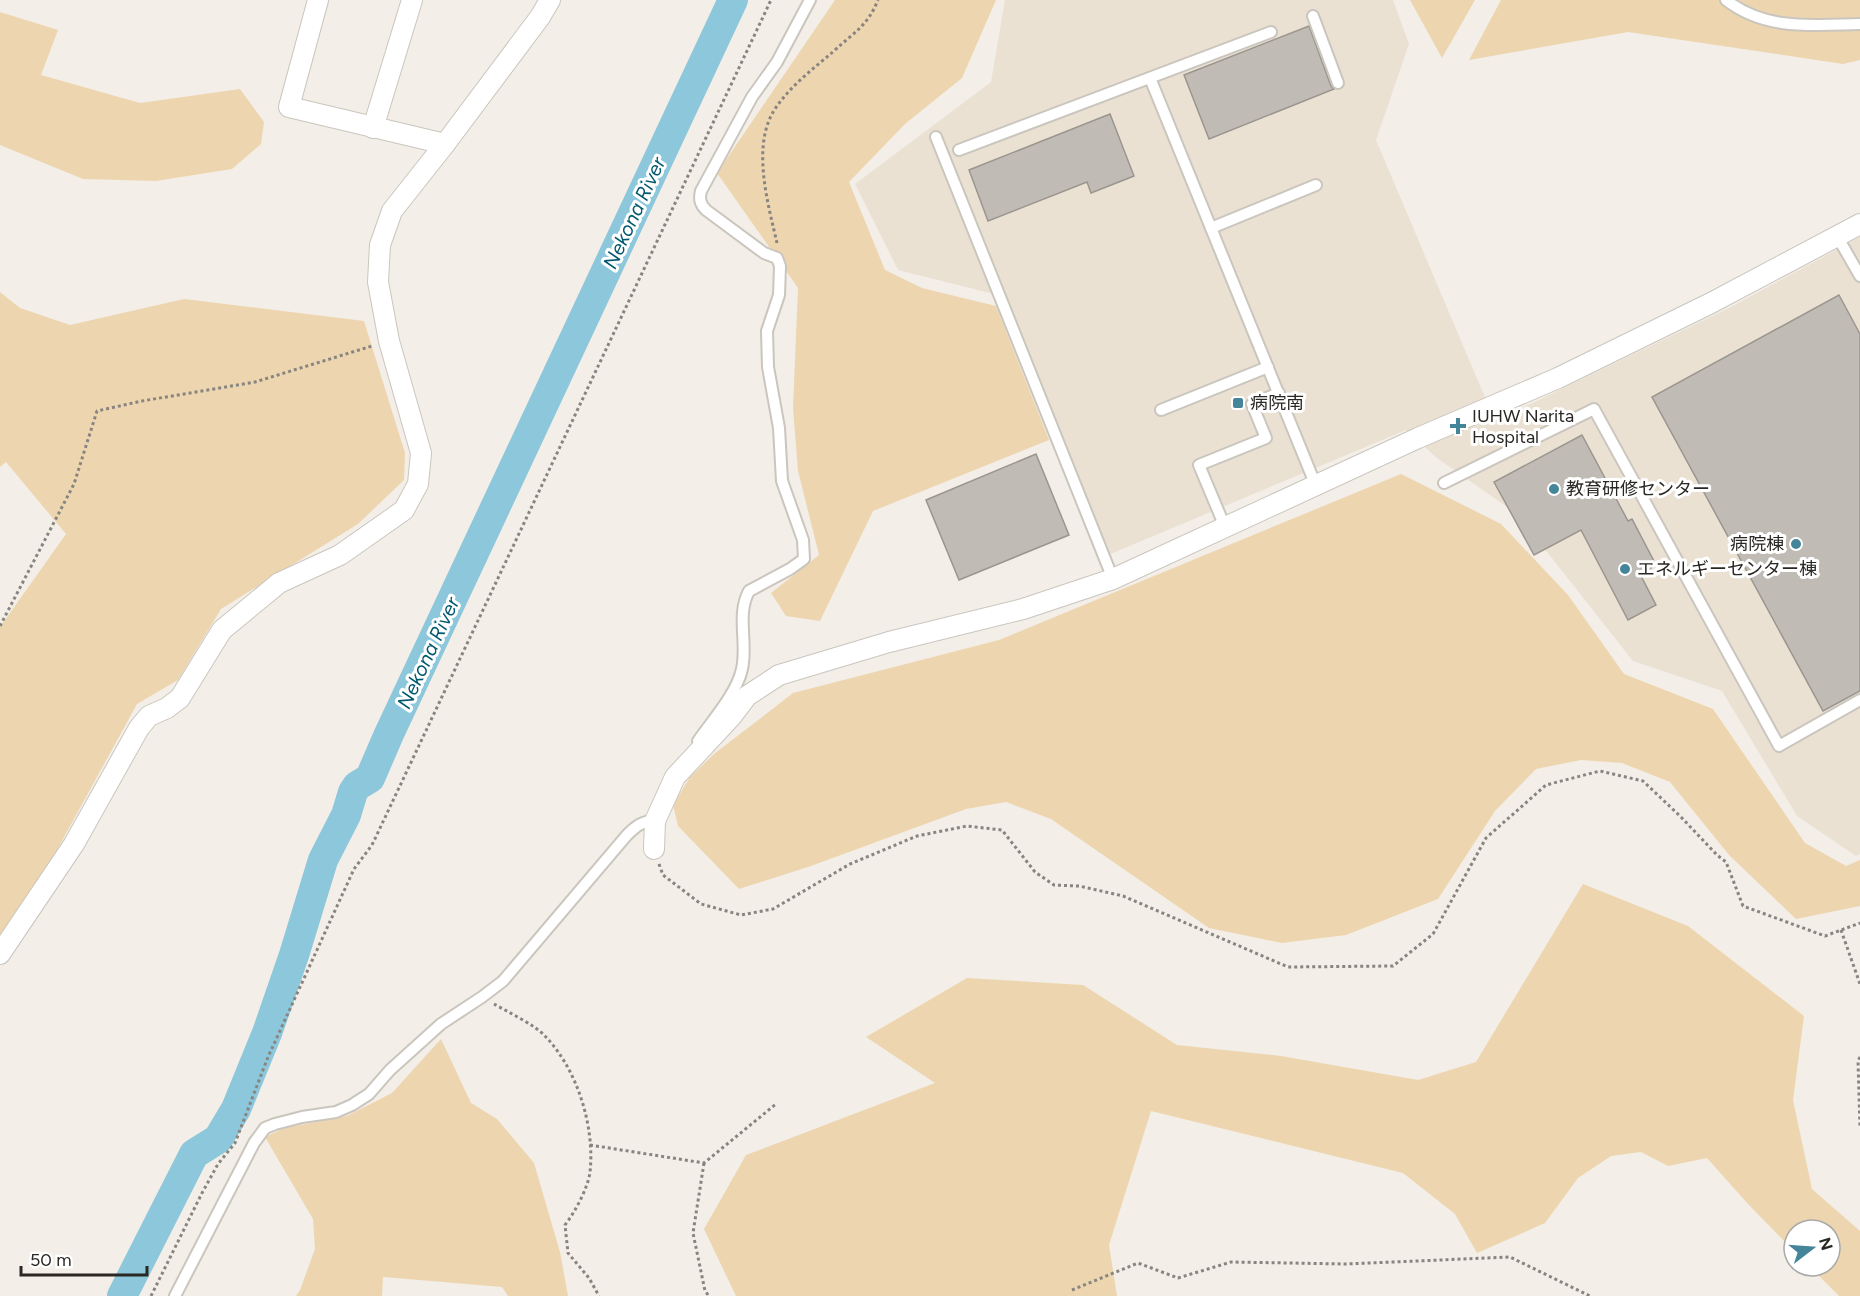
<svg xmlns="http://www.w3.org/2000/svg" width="1860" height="1296" font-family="Figtree,'Noto Sans JP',sans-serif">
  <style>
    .built { fill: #eae1d3 }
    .green { fill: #edd6af }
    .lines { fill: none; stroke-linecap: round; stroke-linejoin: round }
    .river { stroke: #8cc7db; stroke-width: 30 }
    .building { fill: #c0bbb4; stroke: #9a968f; stroke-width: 1.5 }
    .lane-casing { stroke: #cac6be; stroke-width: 14 }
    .street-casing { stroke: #cac6be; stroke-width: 22 }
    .path { stroke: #88847f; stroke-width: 3; stroke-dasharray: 3 3; stroke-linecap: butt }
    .lane { stroke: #fff; stroke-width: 10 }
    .street { stroke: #fff; stroke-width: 20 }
    .poi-dot { fill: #458599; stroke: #fff; stroke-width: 2 }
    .labels { text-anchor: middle; stroke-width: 6; stroke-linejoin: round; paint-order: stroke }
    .poi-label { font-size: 18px; fill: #2a2825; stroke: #fff; text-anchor: start }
    .water-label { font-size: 20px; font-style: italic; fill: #02596e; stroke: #fff }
  </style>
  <rect width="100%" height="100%" fill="#f3eee7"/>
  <!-- built -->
  <path class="built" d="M 1005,0 L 1393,0 L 1409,44 L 1376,140 L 1495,421 L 1729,308 L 1860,237 L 1860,854 L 1856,856 L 1797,816 L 1722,691 L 1633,661 L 1517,514 L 1437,458 L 1406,430 L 1108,555 L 1002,296 L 898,270 L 855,184 L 991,82 Z"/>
  <!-- green -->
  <g class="green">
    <path d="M 835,0 L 996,0 L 962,78 L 905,124 L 849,182 L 885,270 L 922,288 L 996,306 L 1049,440 L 873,511 L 820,621 L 786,616 L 771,593 L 819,555 L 798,471 L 793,408 L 798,288 L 717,173 Z"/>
    <path d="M 1410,0 L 1475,0 L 1442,58 Z"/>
    <path d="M 1501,0 L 1860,0 L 1860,60 L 1843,64 L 1628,32 L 1469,60 Z"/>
    <path d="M 0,12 L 58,30 L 41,75 L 140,103 L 240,89 L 264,122 L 261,144 L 232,169 L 156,181 L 83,179 L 0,145 Z"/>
    <path d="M 0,292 L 20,308 L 70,325 L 184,299 L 364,321 L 405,453 L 404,480 L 358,524 L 221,609 L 178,680 L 137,704 L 0,954 L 0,627 L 66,534 L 6,462 L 0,467 Z"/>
    <path d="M 1401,474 L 1501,524 L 1568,595 L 1624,674 L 1713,709 L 1805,843 L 1846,866 L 1860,860 L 1860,906 L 1796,919 L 1729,855 L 1670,782 L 1622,763 L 1581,760 L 1536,769 L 1495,811 L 1438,899 L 1346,935 L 1282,943 L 1209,928 L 1051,819 L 1006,802 L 966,809 L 811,866 L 739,889 L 678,826 L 673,805 L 690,777 L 714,754 L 793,693 L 999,640 Z"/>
    <path d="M 1583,884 L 1688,926 L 1804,1016 L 1793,1100 L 1812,1189 L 1860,1231 L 1860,1296 L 1839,1296 L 1809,1266 L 1830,1266 L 1830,1230 L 1794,1230 L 1794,1251 L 1748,1204 L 1707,1158 L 1668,1166 L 1641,1152 L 1611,1156 L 1578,1178 L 1545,1223 L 1477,1253 L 1455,1214 L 1403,1173 L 1151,1111 L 1109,1245 L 1117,1296 L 736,1296 L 704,1229 L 746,1155 L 935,1083 L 866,1037 L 967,978 L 1083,985 L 1177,1045 L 1281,1056 L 1418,1080 L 1476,1062 Z"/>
    <path d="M 441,1039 L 471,1103 L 497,1119 L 534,1163 L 560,1252 L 568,1296 L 508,1296 L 502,1287 L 383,1277 L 382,1296 L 296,1296 L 300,1290 L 315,1249 L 313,1219 L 265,1137 L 284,1128 L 347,1116 L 392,1093 Z"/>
  </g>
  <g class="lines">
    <!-- river -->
    <path class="river" d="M 122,1296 L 194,1154 L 218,1139 L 236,1109 L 267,1033 L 294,955 L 323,860 L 346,815 L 353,792 L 357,786 L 370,778 L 389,734 L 733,0"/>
  </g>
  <!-- building -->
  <g class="building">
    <path d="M 1309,26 L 1331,86 L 1334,89 L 1209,139 L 1184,75 Z"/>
    <path d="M 1110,114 L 1134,176 L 1091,193 L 1087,182 L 988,221 L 969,170 Z"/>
    <path d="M 1839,295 L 1860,334 L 1860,691 L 1823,711 L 1652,397 Z"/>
    <path d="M 1582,435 L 1628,521 L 1632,519 L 1656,565 L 1640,574 L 1656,605 L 1628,620 L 1581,530 L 1534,555 L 1494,482 Z"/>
    <path d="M 1036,454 L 1069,535 L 959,580 L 926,500 Z"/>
  </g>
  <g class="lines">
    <defs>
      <g id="lane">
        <path d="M 1726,0 C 1766,31 1812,25 1860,24"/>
        <path d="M 1313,16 L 1338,83"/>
        <path d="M 1150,78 L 1316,486"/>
        <path d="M 936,137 L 1113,579"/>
        <path d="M 959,150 L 1271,32"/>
        <path d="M 1211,228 L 1316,185"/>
        <path d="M 1837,236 L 1860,276"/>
        <path d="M 1161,410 L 1268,367"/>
        <path d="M 1444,483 L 1594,409 L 1779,746 L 1860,700"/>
        <path d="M 1225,527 L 1199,465 L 1266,438 L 1252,404 L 1279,393"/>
        <path d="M 698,741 C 712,721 737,693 742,669 C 748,643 736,615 749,591 L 790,569 L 804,559 L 803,540 L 782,481 L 779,428 L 768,367 L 767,331 L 779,295 L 780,266 L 777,258 L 764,253 L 706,210 C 700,204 699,199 701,191 L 752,97 L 777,62 L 810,0"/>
        <path d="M 175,1296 L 254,1143 L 265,1128 L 275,1124 L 302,1117 L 336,1112 L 352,1105 L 369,1094 L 390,1070 L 441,1024 L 482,997 L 503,981 L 627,835 C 635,827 643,820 655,821"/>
      </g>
      <g id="street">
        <path d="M 318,0 L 289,107 L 445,144"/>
        <path d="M 373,128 L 412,0"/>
        <path d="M 654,849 L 655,821 L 675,777 L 731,717 L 747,696 L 779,675 L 889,642 L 1023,609 L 1113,579 L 1418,438 L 1558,378 L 1711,303 L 1860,224"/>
        <path d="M 0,954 L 74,844 L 139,728 L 149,716 L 167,708 L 180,698 L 222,630 L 279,583 L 340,555 L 404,510 L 418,484 L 421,453 L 389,341 L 378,282 L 380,245 L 392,211 L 445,144 L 540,17 L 550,0"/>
      </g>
    </defs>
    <!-- lane casing -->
    <use href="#lane" class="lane-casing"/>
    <!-- street casing -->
    <use href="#street" class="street-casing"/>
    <!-- path -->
    <g class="path">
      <path d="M 777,243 C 768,204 751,145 775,109 C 789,87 814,68 834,51 C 854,32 867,27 878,0"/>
      <path d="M 0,626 L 74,484 L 97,411 L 142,401 L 255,382 L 372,346"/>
      <path d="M 659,864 L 663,875 L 701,904 L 741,915 L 773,909 L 850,864 L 917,836 L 967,826 L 1002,830 L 1035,872 L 1054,885 L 1079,886 L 1123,896 L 1288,967 L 1393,966 L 1433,934 L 1486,838 L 1546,785 L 1600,771 L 1643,781 L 1680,816 L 1717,855 L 1726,862 L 1743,906 L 1825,936 L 1860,923"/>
      <path d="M 1841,930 L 1860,984"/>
      <path d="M 494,1004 C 508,1012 535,1025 545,1036 C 577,1069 595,1126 590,1172 C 588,1188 575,1212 565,1225 L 568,1253 L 589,1278 L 599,1296"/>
      <path d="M 1860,1057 L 1858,1061 L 1860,1128"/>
      <path d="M 590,1145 L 704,1163 L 776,1104"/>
      <path d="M 704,1163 L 693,1233 L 705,1291 L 709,1296"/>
      <path d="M 1072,1290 L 1138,1263 L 1178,1278 L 1231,1262 L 1346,1264 L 1510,1257 L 1590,1296"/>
      <path d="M 151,1296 L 202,1193 L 218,1164 L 235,1143 L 268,1057 L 354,869 L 372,845 L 771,0"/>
    </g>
    <!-- lane -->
    <use href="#lane" class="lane"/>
    <!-- street -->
    <use href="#street" class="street"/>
  </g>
  <!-- markers -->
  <g class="poi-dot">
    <rect x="1232" y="397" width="12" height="12" rx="3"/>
    <path d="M1455 417h6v6h6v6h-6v6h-6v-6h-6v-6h6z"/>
    <circle cx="1554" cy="489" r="6"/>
    <circle cx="1796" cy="544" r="6"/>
    <circle cx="1625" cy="569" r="6"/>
  </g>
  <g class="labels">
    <!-- poi labels -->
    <g class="poi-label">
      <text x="1250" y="409">病院南</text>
      <text x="1472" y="422">IUHW Narita<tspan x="1472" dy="21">Hospital</tspan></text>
      <text x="1566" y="495">教育研修センター</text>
      <text x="1784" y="550" text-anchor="end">病院棟</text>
      <text x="1637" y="575">エネルギーセンター棟</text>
    </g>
    <!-- water labels -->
    <g class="water-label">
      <text transform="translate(634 213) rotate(-65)" y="7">Nekona River</text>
      <text transform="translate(428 653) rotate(-65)" y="7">Nekona River</text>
    </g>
  </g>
  <!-- north arrow -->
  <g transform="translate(1812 1248) rotate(73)"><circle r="28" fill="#ffffff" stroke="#aaa9a8" stroke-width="1.5"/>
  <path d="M0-4.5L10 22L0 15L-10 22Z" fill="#458599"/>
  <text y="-9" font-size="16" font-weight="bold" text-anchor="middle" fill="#2a2825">N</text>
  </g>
  <!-- scale -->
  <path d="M21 1266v9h126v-9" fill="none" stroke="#2a2825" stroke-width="3"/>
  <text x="30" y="1266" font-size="18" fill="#2a2825" stroke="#ffffff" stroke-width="4.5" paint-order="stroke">50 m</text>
</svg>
